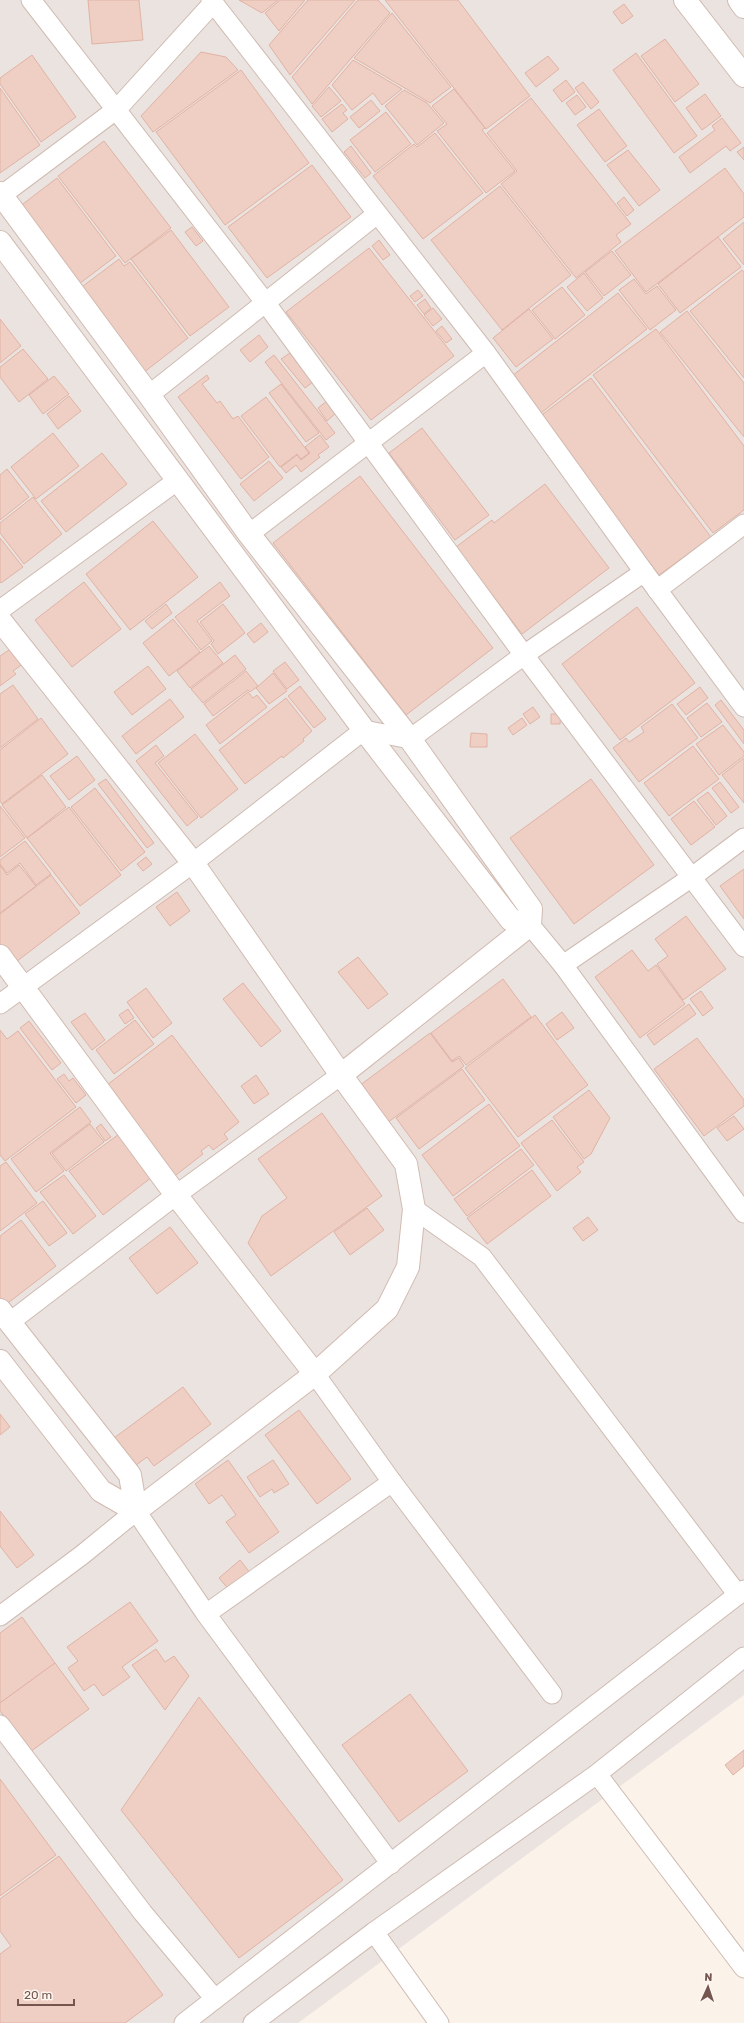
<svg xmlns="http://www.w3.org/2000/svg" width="744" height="2023" font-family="Rubik,sans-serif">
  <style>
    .industrial { fill: #ebe3df }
    .building { fill: #efcec3; stroke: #e0b3a5 }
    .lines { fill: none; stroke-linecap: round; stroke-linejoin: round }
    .street-casing { stroke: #cfbbb2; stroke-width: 21 }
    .secondary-casing { stroke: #d2bab0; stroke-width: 24 }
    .street { stroke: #fff; stroke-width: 19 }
    .secondary { stroke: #fff; stroke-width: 22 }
  </style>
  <rect width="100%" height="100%" fill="#fbf2ea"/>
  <!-- industrial -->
  <path class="industrial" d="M 0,0 L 744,0 L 744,1695 L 298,2023 L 0,2023 Z"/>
  <!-- building -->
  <g class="building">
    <path d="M 88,0 L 139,0 L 143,40 L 92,44 Z"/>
    <path d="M 239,0 L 278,0 L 262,13 Z"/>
    <path d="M 280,0 L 305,0 L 279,31 L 265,13 Z"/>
    <path d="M 308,0 L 355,0 L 290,75 L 269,45 Z"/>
    <path d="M 358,0 L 378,0 L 390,13 L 312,104 L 292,77 Z"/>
    <path d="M 385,0 L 458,0 L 530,96 L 486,129 Z"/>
    <path d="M 624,4 L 633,16 L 622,24 L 613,12 Z"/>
    <path d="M 392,13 L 451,87 L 430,103 L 354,58 Z"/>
    <path d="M 665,39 L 699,84 L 675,102 L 641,56 Z"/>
    <path d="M 201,52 L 226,57 L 238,70 L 153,132 L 141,116 Z"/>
    <path d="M 636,53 L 697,136 L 674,153 L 613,70 Z"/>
    <path d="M 32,55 L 76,117 L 41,142 L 0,84 L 0,78 Z"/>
    <path d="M 548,56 L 559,69 L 536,87 L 525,73 Z"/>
    <path d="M 353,60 L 402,89 L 382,105 L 373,93 L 352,110 L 332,85 Z"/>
    <path d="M 241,70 L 309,163 L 225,225 L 156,132 Z"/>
    <path d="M 566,80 L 575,92 L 562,102 L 553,90 Z"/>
    <path d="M 583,82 L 599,102 L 591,109 L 575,88 Z"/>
    <path d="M 329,87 L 341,101 L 321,117 L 312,106 Z"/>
    <path d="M 0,88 L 40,145 L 0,173 Z"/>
    <path d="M 454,89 L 485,128 L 482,130 L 515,171 L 486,193 L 437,131 L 447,124 L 432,106 Z"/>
    <path d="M 404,90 L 427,103 L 444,123 L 417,145 L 385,106 Z"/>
    <path d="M 705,94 L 721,116 L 702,130 L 686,108 Z"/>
    <path d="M 577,95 L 586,107 L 575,115 L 566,103 Z"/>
    <path d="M 531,98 L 631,224 L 616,235 L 621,242 L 576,278 L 501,184 L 517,171 L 487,133 Z"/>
    <path d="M 371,100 L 380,111 L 359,128 L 350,117 Z"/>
    <path d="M 342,104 L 347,110 L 343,113 L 348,119 L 332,132 L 322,119 Z"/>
    <path d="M 599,109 L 627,146 L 605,162 L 577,125 Z"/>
    <path d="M 386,112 L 411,144 L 375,172 L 350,140 Z"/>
    <path d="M 722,118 L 741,143 L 730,151 L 726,146 L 690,173 L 679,157 L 715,130 L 712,126 Z"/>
    <path d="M 435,133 L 483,193 L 423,239 L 373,176 L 414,144 L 417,147 Z"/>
    <path d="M 104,141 L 171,228 L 125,263 L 58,176 Z"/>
    <path d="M 351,146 L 371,173 L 365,178 L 344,152 Z"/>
    <path d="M 744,147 L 744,160 L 737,152 Z"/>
    <path d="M 628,150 L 660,190 L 639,206 L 607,165 Z"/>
    <path d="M 312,165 L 351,217 L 267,278 L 228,227 Z"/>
    <path d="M 725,168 L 744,194 L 744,217 L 646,292 L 615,251 Z"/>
    <path d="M 57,178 L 116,256 L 79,284 L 19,207 Z"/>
    <path d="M 500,186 L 571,275 L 502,330 L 431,240 Z"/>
    <path d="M 624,197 L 634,210 L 627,216 L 617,203 Z"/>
    <path d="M 744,222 L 744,265 L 723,239 Z"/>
    <path d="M 192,227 L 203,241 L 196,246 L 185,232 Z"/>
    <path d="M 171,230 L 229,307 L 190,336 L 131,259 Z"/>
    <path d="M 718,237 L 741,267 L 680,313 L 658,284 Z"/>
    <path d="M 379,240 L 390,255 L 383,260 L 372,246 Z"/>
    <path d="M 369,248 L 454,356 L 371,420 L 286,312 Z"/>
    <path d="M 612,251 L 631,275 L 604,296 L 585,272 Z"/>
    <path d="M 119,259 L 124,266 L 130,262 L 188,338 L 143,373 L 79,289 Z"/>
    <path d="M 742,270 L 744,272 L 744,378 L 690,311 Z"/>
    <path d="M 584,273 L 603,298 L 587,311 L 567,287 Z"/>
    <path d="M 634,279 L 646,294 L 657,286 L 676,310 L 650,330 L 619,290 Z"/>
    <path d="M 562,287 L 585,315 L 555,339 L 532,310 Z"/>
    <path d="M 418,290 L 423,296 L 415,302 L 410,296 Z"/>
    <path d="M 618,293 L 647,329 L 541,413 L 512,376 Z"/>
    <path d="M 425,299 L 431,308 L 424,314 L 417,305 Z"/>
    <path d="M 433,308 L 442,319 L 433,326 L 424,315 Z"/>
    <path d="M 529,309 L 553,339 L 516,367 L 493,338 Z"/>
    <path d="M 687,311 L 744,383 L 744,437 L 660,332 Z"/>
    <path d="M 0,319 L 21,346 L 0,363 Z"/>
    <path d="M 442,326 L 452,339 L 446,343 L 436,331 Z"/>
    <path d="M 656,329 L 744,446 L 744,510 L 713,533 L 593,375 Z"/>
    <path d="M 259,335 L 268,347 L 250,362 L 240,350 Z"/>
    <path d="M 23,349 L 48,379 L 19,402 L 0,377 L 0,367 Z"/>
    <path d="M 290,353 L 313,382 L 305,388 L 281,359 Z"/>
    <path d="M 274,355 L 335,433 L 326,440 L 265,362 Z"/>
    <path d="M 207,375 L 209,379 L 202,384 L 217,403 L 220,401 L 233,419 L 238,416 L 269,457 L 241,479 L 178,397 Z"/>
    <path d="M 54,376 L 69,394 L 43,414 L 29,395 Z"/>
    <path d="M 591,378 L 711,537 L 659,575 L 539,417 Z"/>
    <path d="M 281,384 L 319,433 L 306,442 L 269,393 Z"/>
    <path d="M 69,396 L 81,411 L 58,429 L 47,414 Z"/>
    <path d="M 266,397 L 309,453 L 301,459 L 297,454 L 280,467 L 241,416 Z"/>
    <path d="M 327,401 L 336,413 L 327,421 L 318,408 Z"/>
    <path d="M 422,428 L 489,515 L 455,540 L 389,453 Z"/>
    <path d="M 53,433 L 79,466 L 36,499 L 11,467 Z"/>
    <path d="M 320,435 L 329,447 L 318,455 L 320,457 L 301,472 L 296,465 L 286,473 L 281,467 L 297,455 L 301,460 L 310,453 L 305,447 Z"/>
    <path d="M 102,453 L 127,484 L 66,532 L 41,501 Z"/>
    <path d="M 269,461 L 283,478 L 254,501 L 240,484 Z"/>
    <path d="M 7,469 L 29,497 L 0,520 L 0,475 Z"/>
    <path d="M 360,476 L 493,648 L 406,715 L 273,543 Z"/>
    <path d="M 545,484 L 609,568 L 522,634 L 456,547 L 492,520 L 494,523 Z"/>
    <path d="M 33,497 L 62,534 L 24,564 L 0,533 L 0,523 Z"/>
    <path d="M 153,521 L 198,577 L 130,630 L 86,574 Z"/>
    <path d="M 0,538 L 23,567 L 1,583 L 0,582 Z"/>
    <path d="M 84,582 L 121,629 L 72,667 L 35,620 Z"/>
    <path d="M 220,582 L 230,596 L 197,621 L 212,641 L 201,650 L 175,617 Z"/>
    <path d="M 166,604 L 172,613 L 152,629 L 145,621 Z"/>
    <path d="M 223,604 L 245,633 L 218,654 L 211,644 L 214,641 L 200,622 Z"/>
    <path d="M 637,607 L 695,683 L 620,740 L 562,664 Z"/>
    <path d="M 173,619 L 200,652 L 169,676 L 143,643 Z"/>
    <path d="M 261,623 L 268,632 L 254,643 L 247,634 Z"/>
    <path d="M 209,646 L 223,663 L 190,688 L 177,671 Z"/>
    <path d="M 12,648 L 24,663 L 13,671 L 16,674 L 0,686 L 0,656 Z"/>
    <path d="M 235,655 L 246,669 L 203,703 L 191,689 Z"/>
    <path d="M 285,662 L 299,680 L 287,689 L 273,671 Z"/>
    <path d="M 148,666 L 166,689 L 132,715 L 114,692 Z"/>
    <path d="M 246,671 L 258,686 L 250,692 L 248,690 L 213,716 L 204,704 Z"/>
    <path d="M 273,673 L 287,691 L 269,704 L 256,688 Z"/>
    <path d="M 13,685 L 38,719 L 0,748 L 0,694 Z"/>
    <path d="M 300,686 L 326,719 L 314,728 L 288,696 Z"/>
    <path d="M 700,687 L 708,698 L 686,715 L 677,704 Z"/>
    <path d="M 248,692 L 253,698 L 257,695 L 267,707 L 220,744 L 206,725 Z"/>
    <path d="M 286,698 L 312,731 L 303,739 L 304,741 L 283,758 L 282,756 L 245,784 L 219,750 Z"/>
    <path d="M 170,699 L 184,717 L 136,754 L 122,736 Z"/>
    <path d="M 721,700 L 744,730 L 744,744 L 715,705 Z"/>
    <path d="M 707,703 L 722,722 L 701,737 L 687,718 Z"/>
    <path d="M 672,704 L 698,738 L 639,782 L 613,748 L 626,738 L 629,742 L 644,732 L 641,727 Z"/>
    <path d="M 533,707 L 540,717 L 530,724 L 523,714 Z"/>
    <path d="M 551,714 L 561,714 L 560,724 L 551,724 Z"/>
    <path d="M 41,718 L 68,754 L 2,804 L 0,801 L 0,750 Z"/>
    <path d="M 522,718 L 527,725 L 513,735 L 508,728 Z"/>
    <path d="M 723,725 L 744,752 L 744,756 L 719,775 L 696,744 Z"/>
    <path d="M 471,733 L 487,734 L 487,747 L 470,747 Z"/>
    <path d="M 195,734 L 238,789 L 201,818 L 158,763 Z"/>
    <path d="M 156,745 L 164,756 L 155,763 L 198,817 L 187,826 L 136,761 Z"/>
    <path d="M 693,746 L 719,779 L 669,816 L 644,783 Z"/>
    <path d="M 77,756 L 95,780 L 69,800 L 50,776 Z"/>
    <path d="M 744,758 L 744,803 L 722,775 Z"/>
    <path d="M 42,775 L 66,807 L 27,838 L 2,805 Z"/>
    <path d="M 106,779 L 154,843 L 147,848 L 98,784 Z"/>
    <path d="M 591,779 L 654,865 L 574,924 L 510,838 Z"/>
    <path d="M 720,782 L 739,807 L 731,813 L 712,788 Z"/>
    <path d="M 95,788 L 145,852 L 121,871 L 71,807 Z"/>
    <path d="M 708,792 L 727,816 L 716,825 L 697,800 Z"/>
    <path d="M 694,801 L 715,827 L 691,845 L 671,819 Z"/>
    <path d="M 0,806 L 25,838 L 0,857 Z"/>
    <path d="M 69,807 L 121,875 L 80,906 L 27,838 Z"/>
    <path d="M 25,841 L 51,874 L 36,885 L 20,863 L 7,873 L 0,864 L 0,860 Z"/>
    <path d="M 146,857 L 152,864 L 143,871 L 137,864 Z"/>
    <path d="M 0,865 L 7,875 L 19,865 L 36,886 L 0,913 Z"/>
    <path d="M 744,869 L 744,919 L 720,886 Z"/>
    <path d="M 51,875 L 80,913 L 12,965 L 0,949 L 0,914 Z"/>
    <path d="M 177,892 L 190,911 L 170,926 L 156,907 Z"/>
    <path d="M 686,916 L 726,969 L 683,1000 L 657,964 L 668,956 L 655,939 Z"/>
    <path d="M 632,950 L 648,971 L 656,965 L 685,1004 L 640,1038 L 595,977 Z"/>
    <path d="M 358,957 L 388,994 L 368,1009 L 338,972 Z"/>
    <path d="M 503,979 L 531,1017 L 466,1065 L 459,1056 L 452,1061 L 431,1033 Z"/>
    <path d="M 243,983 L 281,1031 L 261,1047 L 223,999 Z"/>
    <path d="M 146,988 L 172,1023 L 153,1038 L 127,1002 Z"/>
    <path d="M 701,991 L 713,1008 L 703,1016 L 690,999 Z"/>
    <path d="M 689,1004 L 696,1014 L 654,1045 L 647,1035 Z"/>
    <path d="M 128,1009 L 134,1018 L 125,1024 L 119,1015 Z"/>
    <path d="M 562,1012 L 574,1028 L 557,1040 L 546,1024 Z"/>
    <path d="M 85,1013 L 105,1040 L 92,1050 L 71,1022 Z"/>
    <path d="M 535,1015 L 588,1085 L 518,1137 L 465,1068 Z"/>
    <path d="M 135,1020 L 154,1044 L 114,1074 L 96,1050 Z"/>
    <path d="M 29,1021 L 61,1063 L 52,1070 L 20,1028 Z"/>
    <path d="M 0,1030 L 7,1039 L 18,1031 L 76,1107 L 5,1161 L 0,1155 Z"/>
    <path d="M 430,1033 L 452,1062 L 459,1058 L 464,1066 L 387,1123 L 359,1086 Z"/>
    <path d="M 172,1035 L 239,1122 L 224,1134 L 228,1139 L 213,1150 L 209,1145 L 201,1151 L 203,1154 L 172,1178 L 156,1158 L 160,1155 L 107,1085 Z"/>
    <path d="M 697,1038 L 744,1100 L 744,1106 L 704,1136 L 654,1069 Z"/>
    <path d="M 462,1069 L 485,1100 L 419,1149 L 396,1118 Z"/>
    <path d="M 64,1074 L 69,1081 L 73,1078 L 86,1095 L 76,1103 L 57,1079 Z"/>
    <path d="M 256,1075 L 269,1094 L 254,1104 L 241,1086 Z"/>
    <path d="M 589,1090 L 610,1118 L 591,1154 L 584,1159 L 553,1117 Z"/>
    <path d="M 489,1104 L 520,1146 L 453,1196 L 422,1155 Z"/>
    <path d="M 80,1107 L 91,1122 L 50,1153 L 64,1171 L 36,1192 L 11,1159 Z"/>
    <path d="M 322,1113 L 382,1196 L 271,1276 L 248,1243 L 262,1216 L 287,1198 L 258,1159 Z"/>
    <path d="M 734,1116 L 744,1129 L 727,1141 L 717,1128 Z"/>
    <path d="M 552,1120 L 584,1162 L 577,1167 L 581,1172 L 557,1191 L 521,1143 Z"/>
    <path d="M 90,1124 L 104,1142 L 66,1171 L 52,1153 Z"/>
    <path d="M 101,1124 L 111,1137 L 105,1141 L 96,1128 Z"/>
    <path d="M 119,1134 L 152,1177 L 103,1215 L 69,1171 Z"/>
    <path d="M 521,1149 L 534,1165 L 467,1216 L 454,1199 Z"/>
    <path d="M 6,1162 L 37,1203 L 0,1231 L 0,1166 Z"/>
    <path d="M 532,1170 L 551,1196 L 487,1244 L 467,1218 Z"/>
    <path d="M 64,1175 L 96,1216 L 73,1234 L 40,1192 Z"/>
    <path d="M 43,1201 L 67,1233 L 49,1246 L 25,1214 Z"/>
    <path d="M 367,1208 L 384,1230 L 350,1255 L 334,1232 Z"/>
    <path d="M 588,1217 L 598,1230 L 583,1241 L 573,1228 Z"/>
    <path d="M 21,1220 L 56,1266 L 4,1306 L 0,1300 L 0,1236 Z"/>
    <path d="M 170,1227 L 198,1263 L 157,1294 L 129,1258 Z"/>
    <path d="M 183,1387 L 211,1424 L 154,1466 L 147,1457 L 135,1466 L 114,1438 Z"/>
    <path d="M 299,1410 L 351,1479 L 317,1504 L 265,1435 Z"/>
    <path d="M 0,1414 L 10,1427 L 0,1435 Z"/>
    <path d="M 228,1460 L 279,1532 L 249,1553 L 226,1522 L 236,1515 L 222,1495 L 209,1504 L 195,1484 Z"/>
    <path d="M 273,1460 L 289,1484 L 274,1493 L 272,1489 L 260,1497 L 247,1477 Z"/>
    <path d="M 0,1511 L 34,1555 L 17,1568 L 0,1546 Z"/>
    <path d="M 240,1560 L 251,1574 L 231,1592 L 219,1578 Z"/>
    <path d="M 130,1602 L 158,1641 L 122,1667 L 130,1677 L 103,1696 L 94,1684 L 84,1691 L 68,1668 L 78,1661 L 67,1647 Z"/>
    <path d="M 22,1617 L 55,1663 L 0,1703 L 0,1633 Z"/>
    <path d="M 156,1649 L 165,1662 L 174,1656 L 189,1676 L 165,1710 L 132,1665 Z"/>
    <path d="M 55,1663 L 89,1709 L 30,1752 L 0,1711 L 0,1703 Z"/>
    <path d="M 410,1694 L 468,1771 L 399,1822 L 342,1745 Z"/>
    <path d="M 199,1697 L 343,1880 L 239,1958 L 121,1810 Z"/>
    <path d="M 744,1750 L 744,1766 L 733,1775 L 725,1765 Z"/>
    <path d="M 0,1779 L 56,1855 L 0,1896 Z"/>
    <path d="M 59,1856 L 163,1995 L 125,2023 L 0,2023 L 0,1954 L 11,1946 L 0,1931 L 0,1899 Z"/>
  </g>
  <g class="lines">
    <defs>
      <g id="street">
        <path d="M 31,0 L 265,302 L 524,655 L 744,947"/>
        <path d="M 211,0 L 486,353 L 644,572 L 744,707"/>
        <path d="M 2,195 L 117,109 L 213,3"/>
        <path d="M 149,395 L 377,214"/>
        <path d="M 249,534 L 486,353"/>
        <path d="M 657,590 L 744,524"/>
        <path d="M 0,610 L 178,480"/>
        <path d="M 530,925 L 563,965 L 744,1213"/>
        <path d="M 563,965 L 692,877 L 744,838"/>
        <path d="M 0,1004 L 193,863 L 364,730 L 410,739 L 524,655 L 644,572"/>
        <path d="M 414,1209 L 482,1257 L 738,1595"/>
        <path d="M 10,1322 L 176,1195 L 341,1075"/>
        <path d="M 315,1374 L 392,1482 L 552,1694"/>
        <path d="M 206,1614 L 392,1482"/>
        <path d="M 0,1616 L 82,1555 L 136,1511 L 206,1614 L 391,1864"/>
        <path d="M 0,1725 L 143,1913 L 215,1999"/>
        <path d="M 597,1774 L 744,1968"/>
        <path d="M 374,1932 L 439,2023"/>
        <path d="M 184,2023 L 744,1590"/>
        <path d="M 253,2023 L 374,1932 L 597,1774 L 744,1657"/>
      </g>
      <g id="secondary">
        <path d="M 685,0 L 744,76"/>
        <path d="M 739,0 L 744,7"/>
        <path d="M 0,193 L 149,395 L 249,534 L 410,739 L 531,909 L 530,925 L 341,1075"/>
        <path d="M 0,242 L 364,730 L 511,920 L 530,925"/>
        <path d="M 0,620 L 193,863 L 341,1075 L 406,1164 L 414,1209 L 408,1267 L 387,1309 L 315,1374 L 136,1511"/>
        <path d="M 0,956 L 176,1195 L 315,1374"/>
        <path d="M 0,1310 L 130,1475 L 136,1511"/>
        <path d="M 0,1361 L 101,1491 L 136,1511"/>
      </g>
    </defs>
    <!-- street casing -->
    <use href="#street" class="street-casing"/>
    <!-- secondary casing -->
    <use href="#secondary" class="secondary-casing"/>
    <!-- street -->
    <use href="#street" class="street"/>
    <!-- secondary -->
    <use href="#secondary" class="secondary"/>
  </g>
  <!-- north arrow -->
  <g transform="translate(708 1987) rotate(3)" stroke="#fef6f0" stroke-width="3" paint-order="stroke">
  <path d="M0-3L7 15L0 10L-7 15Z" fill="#75564e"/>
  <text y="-6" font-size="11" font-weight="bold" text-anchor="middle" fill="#75564e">N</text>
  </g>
  <!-- scale -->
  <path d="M18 1999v6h56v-6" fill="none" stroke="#75564e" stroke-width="2"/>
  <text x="24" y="1999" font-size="12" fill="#75564e" stroke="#fef6f0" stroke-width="3" paint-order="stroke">20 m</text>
</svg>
